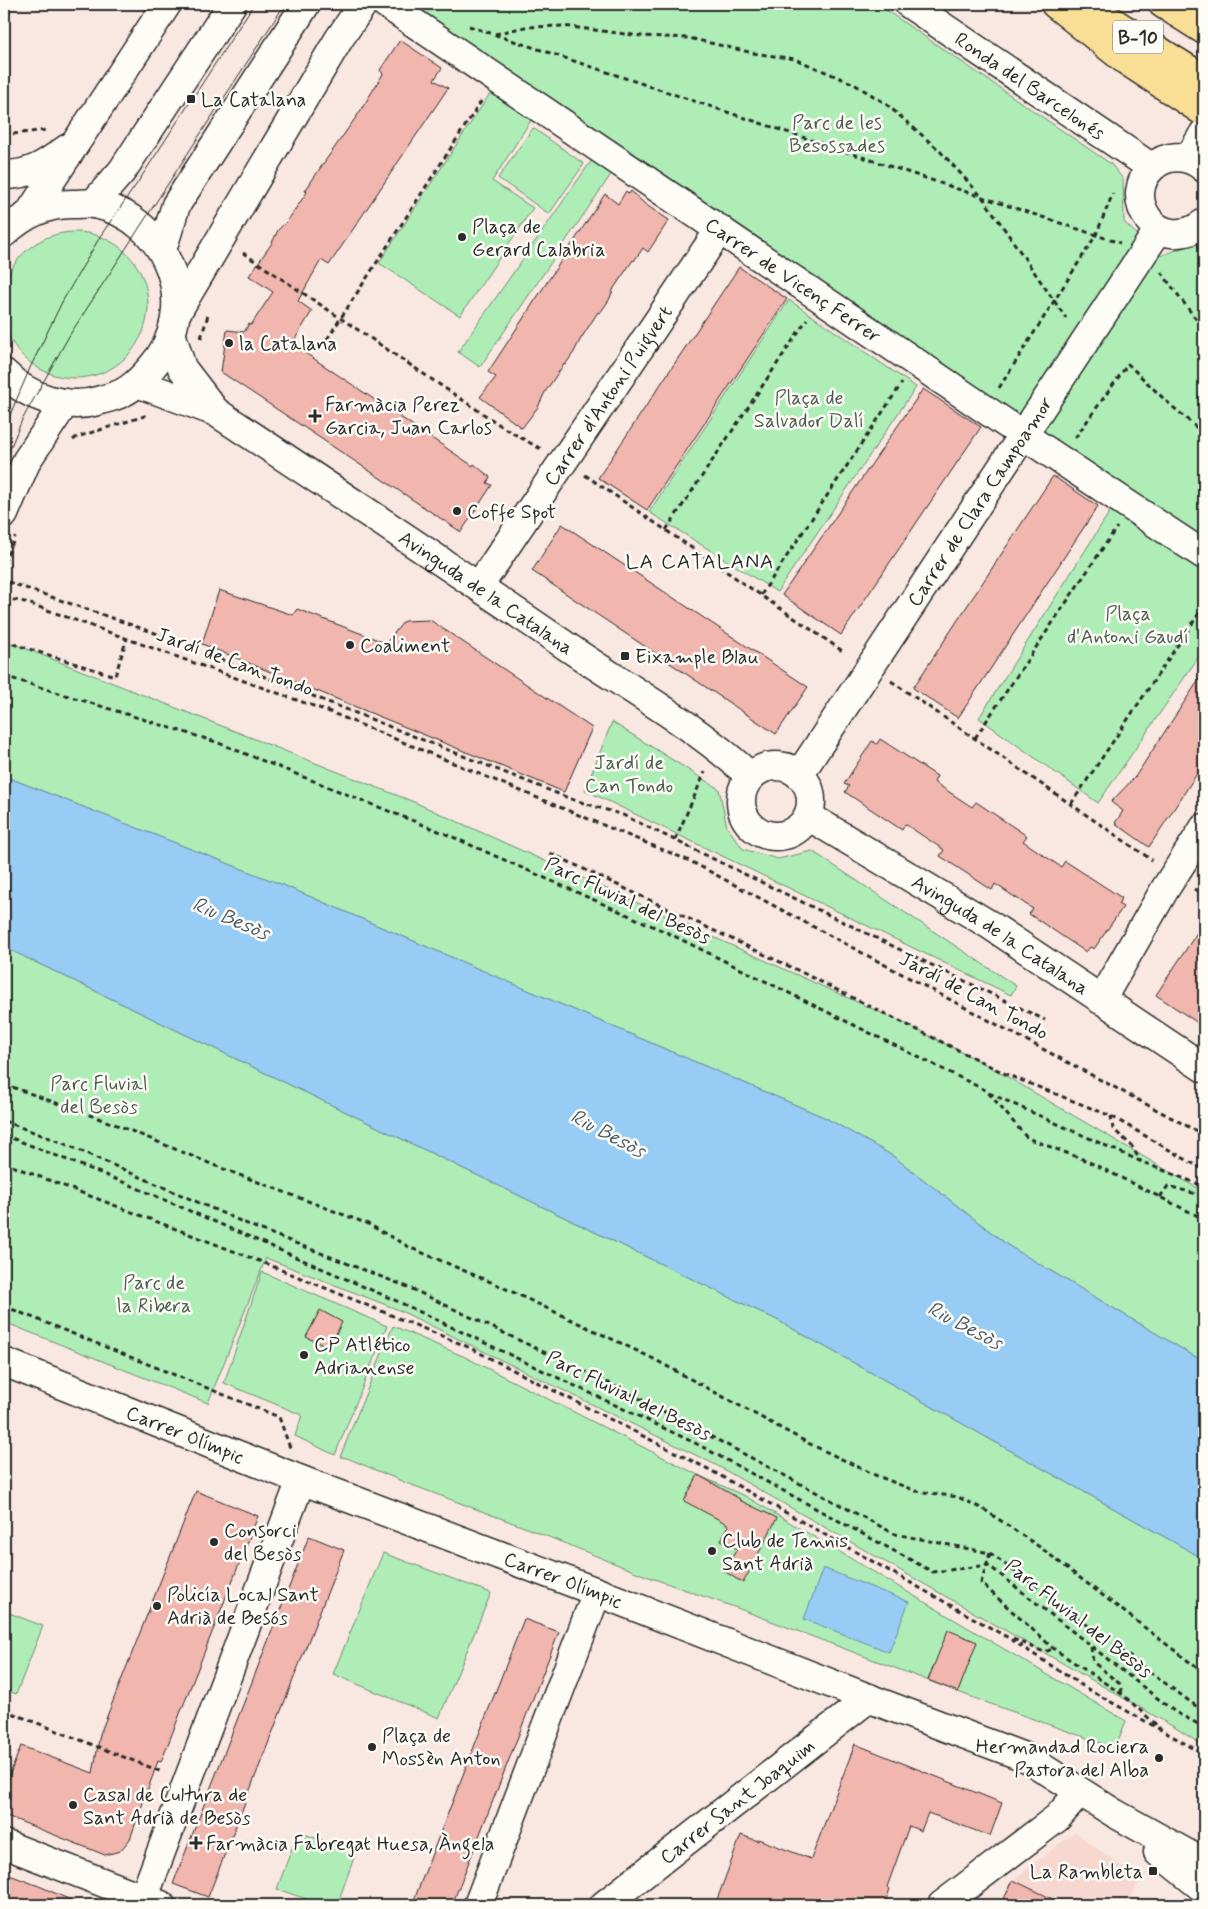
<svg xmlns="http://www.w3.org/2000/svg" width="1208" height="1909" font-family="Mynerve,sans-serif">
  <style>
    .built { fill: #f7d8d1 }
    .green { fill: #aeeeb6; stroke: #6c8c70 }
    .water { fill: #97ccf5; stroke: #6c8ca4 }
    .building { fill: #f1b6ad; stroke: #2b2b2b }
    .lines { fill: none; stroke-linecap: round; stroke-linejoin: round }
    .minor-casing { stroke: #2b2b2b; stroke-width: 31 }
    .highway-casing { stroke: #2b2b2b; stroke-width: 31 }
    .path { stroke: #2b2b2b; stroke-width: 3; stroke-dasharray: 5 4; stroke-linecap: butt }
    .minor { stroke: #fdfcf7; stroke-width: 28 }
    .highway { stroke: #f9df96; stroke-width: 28 }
    .tram { stroke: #2b2b2b; stroke-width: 1 }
    .poi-dot { fill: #2b2b2b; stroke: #fdfcf7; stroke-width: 2 }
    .labels { text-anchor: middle; stroke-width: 5; stroke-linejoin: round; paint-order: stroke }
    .shield { fill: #fdfcf7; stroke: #6a6a68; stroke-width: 1 }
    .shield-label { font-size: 19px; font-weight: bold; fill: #2b2b2b }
    .street-label { font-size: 20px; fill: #2b2b2b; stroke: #fdfcf7 }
    .poi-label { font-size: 20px; fill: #2b2b2b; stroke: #fdfcf7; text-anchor: start }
    .park-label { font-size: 20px; fill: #4c5c4e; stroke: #fdfcf7 }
    .neighbourhood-label { font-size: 21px; letter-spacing: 1px; fill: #2b2b2b; stroke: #fdfcf7 }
    .water-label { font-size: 21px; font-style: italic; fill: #4b5b68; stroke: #fdfcf7 }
  </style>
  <rect width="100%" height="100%" fill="#f9e7e1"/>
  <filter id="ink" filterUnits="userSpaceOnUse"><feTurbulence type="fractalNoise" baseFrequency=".02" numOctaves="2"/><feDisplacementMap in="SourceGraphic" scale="10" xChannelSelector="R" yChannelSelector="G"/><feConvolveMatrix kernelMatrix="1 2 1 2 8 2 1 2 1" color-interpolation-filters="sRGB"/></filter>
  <g filter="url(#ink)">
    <!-- built -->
    <path class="built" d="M 1075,1832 L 1140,1880 L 1127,1905 L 1000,1905 L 1013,1880 Z"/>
    <!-- green -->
    <g class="green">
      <path d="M 413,4 L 877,4 L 1111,164 L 1123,179 L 1124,222 L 1160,256 L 1204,240 L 1204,542 L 1067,450 L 1008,407 Z"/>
      <path d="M 493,89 L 533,117 L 492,181 L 533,208 L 460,316 L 379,263 Z"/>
      <path d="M 533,128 L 584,164 L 549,214 L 498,178 Z"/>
      <path d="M 594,157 L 614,170 L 480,367 L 458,352 Z"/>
      <circle cx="75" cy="305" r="73"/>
      <path d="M 789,300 L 916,387 L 777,592 L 649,512 Z"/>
      <path d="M 1114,505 L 1204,565 L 1204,649 L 1098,803 L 979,718 Z"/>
      <path d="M 4,640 L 414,802 L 908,1025 L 987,1065 L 1204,1192 L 1204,1362 L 1009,1246 L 893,1156 L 826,1118 L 283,885 L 4,776 Z"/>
      <path d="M 612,722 L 719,789 L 727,827 L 743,849 L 778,859 L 812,851 L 1016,986 L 1011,995 L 585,790 Z"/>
      <path d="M 4,947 L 777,1320 L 1204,1559 L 1204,1746 L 1174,1727 L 716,1465 L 399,1310 L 266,1258 L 208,1403 L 4,1322 Z"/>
      <path d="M 262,1272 L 387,1326 L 335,1455 L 295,1436 L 302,1415 L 224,1383 Z"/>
      <path d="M 393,1326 L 465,1357 L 698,1475 L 745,1496 L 1126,1721 L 1115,1748 L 974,1698 L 737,1608 L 646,1576 L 524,1527 L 404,1482 L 347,1458 L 340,1457 Z"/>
      <path d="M 383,1553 L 491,1593 L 439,1718 L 333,1674 Z"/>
      <path d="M 4,1611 L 43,1626 L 16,1694 L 4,1689 Z"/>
      <path d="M 298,1832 L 356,1852 L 337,1905 L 324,1905 L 277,1889 Z"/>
    </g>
    <!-- water -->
    <g class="water">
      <path d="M 4,776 L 283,885 L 826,1118 L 893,1156 L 1009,1246 L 1204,1362 L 1204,1559 L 777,1320 L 4,947 Z"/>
      <path d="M 823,1568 L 909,1602 L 889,1652 L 804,1619 Z"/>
    </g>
    <!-- building -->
    <g class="building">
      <path d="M 400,40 L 442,68 L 434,80 L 448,88 L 329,265 L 321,260 L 298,301 L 312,311 L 292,344 L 473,466 L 474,464 L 490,477 L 487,483 L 492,485 L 461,532 L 221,372 L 227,330 L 244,332 L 249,324 L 251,325 L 273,292 L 249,276 L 272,243 L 278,230 L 288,220 L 307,192 L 305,191 L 323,164 L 359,113 L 383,74 L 380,70 Z"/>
      <path d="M 626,191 L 629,194 L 631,191 L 646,205 L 669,220 L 648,252 L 643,248 L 634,261 L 633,260 L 614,288 L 609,300 L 600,313 L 598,312 L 580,340 L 574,352 L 565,365 L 564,364 L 545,392 L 538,407 L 522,428 L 480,397 L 496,377 L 488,372 L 605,194 L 618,204 Z"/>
      <path d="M 739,267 L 787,299 L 647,510 L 598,478 Z"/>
      <path d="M 923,389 L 981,427 L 841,635 L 782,595 Z"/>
      <path d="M 1053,476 L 1098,506 L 958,718 L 913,688 Z"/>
      <path d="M 562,524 L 808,687 L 776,734 L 532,571 Z"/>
      <path d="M 219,590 L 293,615 L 297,609 L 386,643 L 404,621 L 430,620 L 592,728 L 564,792 L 202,644 Z"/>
      <path d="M 1204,672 L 1204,763 L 1149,847 L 1115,823 L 1123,811 L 1111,802 L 1135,777 Z"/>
      <path d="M 880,739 L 937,776 L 934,782 L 972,807 L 976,802 L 1027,836 L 1023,841 L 1061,867 L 1065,861 L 1122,898 L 1118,904 L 1123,907 L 1094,949 L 1090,947 L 1086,952 L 1029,914 L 1033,909 L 995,884 L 992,890 L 940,856 L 944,850 L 905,824 L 902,830 L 845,792 L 849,786 L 844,784 L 872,741 L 877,744 Z"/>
      <path d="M 1204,922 L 1204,1027 L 1156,995 Z"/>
      <path d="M 320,1310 L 342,1322 L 329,1348 L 306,1337 Z"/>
      <path d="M 698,1475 L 740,1499 L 739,1500 L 777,1518 L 743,1583 L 724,1571 L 737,1549 L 721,1540 L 729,1525 L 684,1501 Z"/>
      <path d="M 196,1491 L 258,1516 L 161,1762 L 158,1761 L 130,1839 L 120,1851 L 105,1855 L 4,1815 L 4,1789 L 21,1746 L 93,1773 L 100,1734 Z"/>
      <path d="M 309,1536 L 344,1550 L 208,1897 L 173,1884 Z"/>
      <path d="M 524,1619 L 559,1632 L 452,1905 L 412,1905 Z"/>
      <path d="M 948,1630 L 977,1642 L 958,1692 L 928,1680 Z"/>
      <path d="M 855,1744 L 1002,1803 L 990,1836 L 928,1813 L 921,1831 L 909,1826 L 887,1887 L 890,1889 L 884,1905 L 715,1905 L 741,1835 L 758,1841 L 758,1839 L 811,1859 Z"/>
      <path d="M 4,1873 L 39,1886 L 82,1905 L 4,1905 Z"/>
      <path d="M 1013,1880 L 1065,1905 L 1001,1905 Z"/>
    </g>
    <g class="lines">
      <defs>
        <g id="minor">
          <path id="s1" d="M 386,4 L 1023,435 L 1204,555"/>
          <path id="s2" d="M 909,4 L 1151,167"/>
          <path d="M 1189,158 L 1204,133"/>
          <path d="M 1204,168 C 1167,136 1120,182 1149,220 C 1155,228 1163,232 1172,233 C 1185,234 1194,231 1204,223"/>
          <path d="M 4,175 C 32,175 46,164 68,148"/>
          <path d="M 93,204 L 122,171 L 232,4"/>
          <path d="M 29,214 L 167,4"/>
          <path d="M 4,233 C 23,215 48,203 75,204 C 81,204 88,203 94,204 C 170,218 203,311 151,368 C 142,378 134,387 122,393 C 116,396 108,398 101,400 C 67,411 27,397 4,373"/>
          <path d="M 162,250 L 176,205 L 306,4"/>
          <path d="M 177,312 L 339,39 L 363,4"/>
          <path d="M 172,336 L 182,368 L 215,411"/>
          <path id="s3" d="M 137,383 L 216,412 L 225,418 C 342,495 459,573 575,652 C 633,691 700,729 751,777"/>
          <path d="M 4,514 L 27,460 L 65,403"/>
          <path id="s4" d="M 479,586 L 720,229"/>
          <circle cx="776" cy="801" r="35"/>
          <path id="s5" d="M 799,775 L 1159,229"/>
          <path id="s6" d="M 808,816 L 990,925 L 1204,1068"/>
          <path d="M 1101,1000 L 1165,889 L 1204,828"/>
          <path id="s7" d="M 4,1362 L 301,1480 L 597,1592 L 881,1703 L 1027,1758 L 1114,1813 L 1204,1863"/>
          <path d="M 4,1844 L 161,1905"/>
          <path d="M 1158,1852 L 1204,1889"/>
          <path d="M 141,1905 L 301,1480"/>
          <path d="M 478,1905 L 597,1592"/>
          <path id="s8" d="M 604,1905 L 869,1698"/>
          <path d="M 942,1905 L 1057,1818 L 1080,1792"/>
        </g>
        <g id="highway">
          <path d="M 1055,4 L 1124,59 L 1204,112"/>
          <path d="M 1084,4 L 1204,79"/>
          <path d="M 1163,4 L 1204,30"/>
        </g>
      </defs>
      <!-- minor casing -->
      <use href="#minor" class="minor-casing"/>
      <!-- highway casing -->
      <use href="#highway" class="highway-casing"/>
      <!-- path -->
      <g class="path">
        <path d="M 469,26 L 1120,243"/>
        <path d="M 495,34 L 525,27 L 563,26 L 641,36 L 689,38 L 753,53 L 795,59 L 852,83 L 885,103 L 939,150 L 983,198 L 1066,318"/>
        <path d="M 4,135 L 47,130"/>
        <path d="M 243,253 L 509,431 L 541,449"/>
        <path d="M 1161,272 L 1204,330"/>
        <path d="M 201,338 L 208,315"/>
        <path d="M 322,347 L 482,100"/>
        <path d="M 999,388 L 1096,235 L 1113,193"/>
        <path d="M 1075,438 L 1128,364 L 1165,400 L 1204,434"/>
        <path d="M 73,440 L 77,437 L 148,415"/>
        <path d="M 585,475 L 844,652"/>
        <path d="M 666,530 L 807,319"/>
        <path d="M 4,563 L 15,537"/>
        <path d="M 8,582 L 155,633 L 571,799 L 623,815 L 1045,1020"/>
        <path d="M 761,595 L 902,383"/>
        <path d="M 4,598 L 25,602 L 330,712 L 690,861 L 1204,1135"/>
        <path d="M 4,641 L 115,676 L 127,638"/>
        <path d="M 4,676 L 216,742 L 446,834 L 666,932 L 987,1091 L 1027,1138 L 1085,1160 L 1204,1219"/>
        <path d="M 891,681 L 1152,860"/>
        <path d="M 975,738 L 1117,527"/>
        <path d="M 1071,804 L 1204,606"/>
        <path d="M 675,840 L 705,772"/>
        <path d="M 550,853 L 795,969 L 1008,1075 L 1111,1116 L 1204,1170"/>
        <path d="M 1194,889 L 1204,895"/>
        <path d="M 4,1084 L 117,1125 L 216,1166 L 368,1224 L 409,1247 L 500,1286 L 650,1357 L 810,1444 L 875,1475 L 916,1491 L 958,1497 L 985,1510 L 1041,1548 L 1204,1673"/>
        <path d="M 989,1093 L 1142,1162 L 1201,1185 L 1204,1194"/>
        <path d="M 1111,1116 L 1113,1129 L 1131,1145 L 1141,1162"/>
        <path d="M 4,1121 L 63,1143 L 254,1227 L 410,1288 L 627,1392 L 895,1534 L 990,1553 L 1204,1712"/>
        <path d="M 4,1135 L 128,1184 L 399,1302 L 697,1444 L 933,1572 L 988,1565 L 1175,1712 L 1204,1727"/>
        <path d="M 4,1163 L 262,1262 L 466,1346 L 710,1470 L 1007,1637 L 1086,1688 L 1204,1754"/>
        <path d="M 1160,1197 L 1168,1186 L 1204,1196"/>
        <path d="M 4,1306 L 279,1417 L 290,1448"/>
        <path d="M 990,1553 L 981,1583 L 1054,1649 L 1123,1695 L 1160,1728"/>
        <path d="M 1013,1639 L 1044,1652 L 1053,1649"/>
        <path d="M 1091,1647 L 1093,1662 L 1120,1684 L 1122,1694"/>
        <path d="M 4,1710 L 162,1772"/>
      </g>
      <!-- minor -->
      <use href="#minor" class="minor"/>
      <!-- highway -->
      <use href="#highway" class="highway"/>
      <!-- tram -->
      <g class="tram">
        <path d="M 4,429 L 30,368 L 62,302 L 101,235 L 138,182 L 254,4"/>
        <path d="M 4,463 L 22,420 L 69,336 L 285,4"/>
      </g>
    </g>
  </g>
  <!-- markers -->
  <g class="poi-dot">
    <rect x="186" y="94" width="10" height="10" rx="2.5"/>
    <circle cx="462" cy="237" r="5"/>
    <circle cx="229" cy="343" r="5"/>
    <path d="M312.5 408.5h5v5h5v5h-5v5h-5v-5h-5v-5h5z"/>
    <circle cx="457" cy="511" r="5"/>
    <circle cx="350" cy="645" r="5"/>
    <rect x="620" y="651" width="10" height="10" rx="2.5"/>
    <circle cx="304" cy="1355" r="5"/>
    <circle cx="214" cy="1542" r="5"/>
    <circle cx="712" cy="1551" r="5"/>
    <circle cx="157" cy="1606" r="5"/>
    <circle cx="372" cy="1747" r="5"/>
    <circle cx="1159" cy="1758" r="5"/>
    <circle cx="73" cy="1805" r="5"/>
    <path d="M193.5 1835.5h5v5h5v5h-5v5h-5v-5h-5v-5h5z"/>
    <rect x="1148" y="1866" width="10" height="10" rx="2.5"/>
  </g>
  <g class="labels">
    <!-- shield labels -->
    <rect class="shield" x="1113" y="20.5" width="50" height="33" rx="4"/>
    <g class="shield-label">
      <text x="1138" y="44">B-10</text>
    </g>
    <!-- street labels -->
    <g class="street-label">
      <text dy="7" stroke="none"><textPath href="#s2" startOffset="146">Ronda del Barcelonés</textPath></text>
      <text dy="7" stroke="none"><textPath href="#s1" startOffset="492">Carrer de Vicenç Ferrer</textPath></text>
      <text dy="7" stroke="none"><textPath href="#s4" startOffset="230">Carrer d'Antoni Puigvert</textPath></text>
      <text dy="7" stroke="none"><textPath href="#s5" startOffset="328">Carrer de Clara Campoamor</textPath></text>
      <text dy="7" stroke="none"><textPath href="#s3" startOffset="409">Avinguda de la Catalana</textPath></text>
      <text transform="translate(235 661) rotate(20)" y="7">Jardí de Can Tondo</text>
      <text transform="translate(628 900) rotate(25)" y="7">Parc Fluvial del Besòs</text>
      <text dy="7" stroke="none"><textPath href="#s6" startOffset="226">Avinguda de la Catalana</textPath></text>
      <text transform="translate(974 995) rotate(28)" y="7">Jardí de Can Tondo</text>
      <text transform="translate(629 1395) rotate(26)" y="7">Parc Fluvial del Besòs</text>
      <text dy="7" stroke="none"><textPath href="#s7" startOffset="195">Carrer Olímpic</textPath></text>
      <text dy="7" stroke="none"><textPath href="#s7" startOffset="600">Carrer Olímpic</textPath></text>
      <text transform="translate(1079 1618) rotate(38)" y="7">Parc Fluvial del Besòs</text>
      <text dy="7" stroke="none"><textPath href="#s8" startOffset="169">Carrer Sant Joaquim</textPath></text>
    </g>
    <!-- poi labels -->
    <g class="poi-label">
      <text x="201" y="106">La Catalana</text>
      <text x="472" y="233">Plaça de<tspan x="472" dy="23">Gerard Calabria</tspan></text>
      <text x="239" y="350">la Catalana</text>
      <text x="325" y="411">Farmàcia Perez<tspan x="325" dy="23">Garcia, Juan Carlos</tspan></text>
      <text x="467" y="518">Coffe Spot</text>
      <text x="360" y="652">Coaliment</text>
      <text x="635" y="663">Eixample Blau</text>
      <text x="314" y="1351">CP Atlético<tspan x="314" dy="23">Adrianense</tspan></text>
      <text x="224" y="1537">Consorci<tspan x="224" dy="23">del Besòs</tspan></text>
      <text x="722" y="1547">Club de Tennis<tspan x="722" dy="23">Sant Adrià</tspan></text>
      <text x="167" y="1601">Policía Local Sant<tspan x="167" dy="23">Adrià de Besós</tspan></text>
      <text x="382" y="1742">Plaça de<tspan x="382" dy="23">Mossèn Anton</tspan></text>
      <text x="1149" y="1753" text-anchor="end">Hermandad Rociera<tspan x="1149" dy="23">Pastora del Alba</tspan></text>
      <text x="83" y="1801">Casal de Cultura de<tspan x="83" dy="23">Sant Adrià de Besòs</tspan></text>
      <text x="206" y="1850">Farmàcia Fabregat Huesa, Àngela</text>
      <text x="1143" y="1878" text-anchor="end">La Rambleta</text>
    </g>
    <!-- park labels -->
    <g class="park-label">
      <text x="837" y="129">Parc de les<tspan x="837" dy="23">Besossades</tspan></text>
      <text x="809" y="404">Plaça de<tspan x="809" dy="23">Salvador Dalí</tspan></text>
      <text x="1128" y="620">Plaça<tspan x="1128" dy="23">d'Antoni Gaudí</tspan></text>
      <text x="629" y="769">Jardí de<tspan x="629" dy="23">Can Tondo</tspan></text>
      <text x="99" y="1090">Parc Fluvial<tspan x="99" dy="23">del Besòs</tspan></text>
      <text x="154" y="1289">Parc de<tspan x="154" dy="23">la Ribera</tspan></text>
    </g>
    <!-- neighbourhood labels -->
    <g class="neighbourhood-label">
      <text x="700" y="568">LA CATALANA</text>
    </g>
    <!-- water labels -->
    <g class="water-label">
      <text transform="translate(231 918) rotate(23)" y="7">Riu Besòs</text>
      <text transform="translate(608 1133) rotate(28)" y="7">Riu Besòs</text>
      <text transform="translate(965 1325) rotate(28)" y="7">Riu Besòs</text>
    </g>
  </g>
  <!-- margin -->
  <rect width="1208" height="1909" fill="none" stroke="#fdfcf7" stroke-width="20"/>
  <rect x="10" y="10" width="1188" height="1889" fill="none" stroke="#2b2b2b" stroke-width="2" filter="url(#ink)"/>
</svg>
